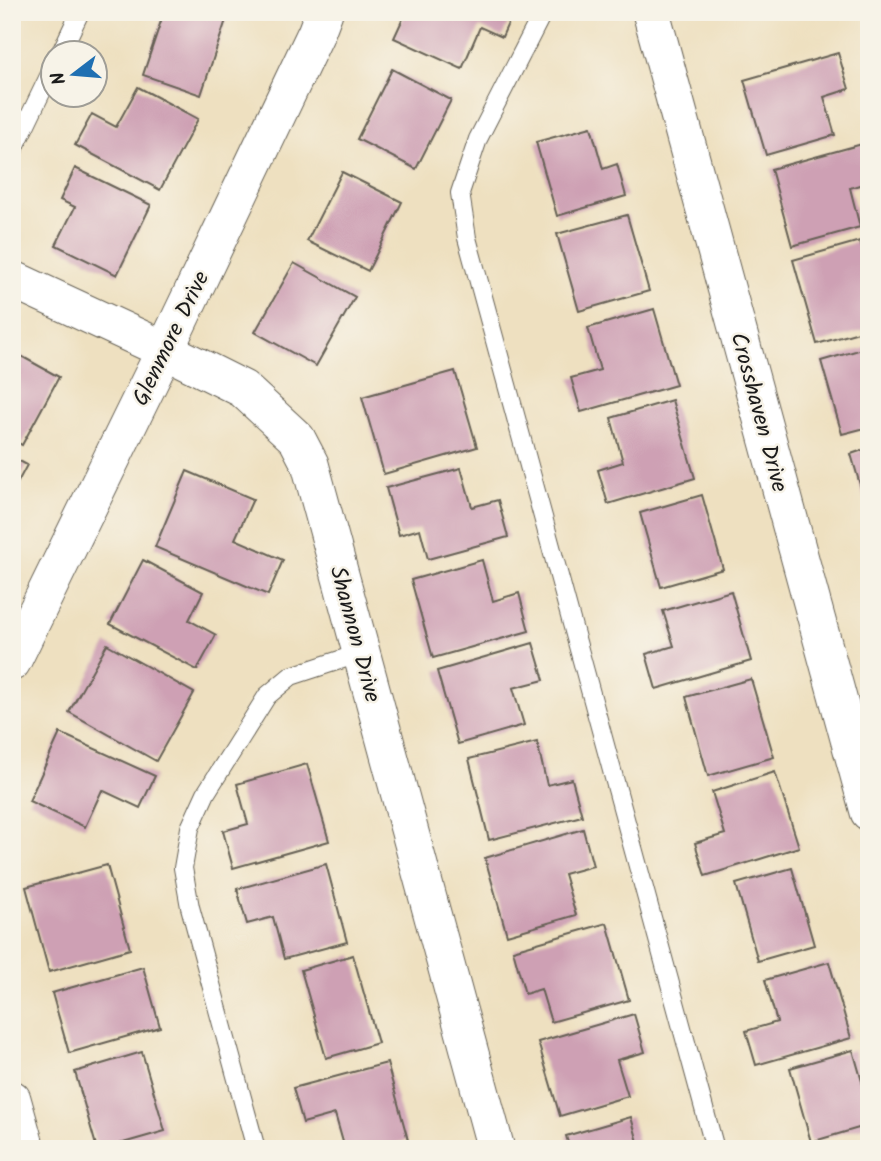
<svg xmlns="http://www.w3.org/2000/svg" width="881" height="1161" font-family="Kalam,sans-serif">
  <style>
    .building { fill: #cea0b4 }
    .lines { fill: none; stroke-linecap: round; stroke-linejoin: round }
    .lane-casing { stroke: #666155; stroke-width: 20 }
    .street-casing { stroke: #666155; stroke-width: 39 }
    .lane { stroke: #fff; stroke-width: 18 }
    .street { stroke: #fff; stroke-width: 37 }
    .labels { text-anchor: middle; stroke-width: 5; stroke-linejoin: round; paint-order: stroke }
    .street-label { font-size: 23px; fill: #1c1c1c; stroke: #f7f3e8 }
  </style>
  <rect width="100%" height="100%" fill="#f7f3e8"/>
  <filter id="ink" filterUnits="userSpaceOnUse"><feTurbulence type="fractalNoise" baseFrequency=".0143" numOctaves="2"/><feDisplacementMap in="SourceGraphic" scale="14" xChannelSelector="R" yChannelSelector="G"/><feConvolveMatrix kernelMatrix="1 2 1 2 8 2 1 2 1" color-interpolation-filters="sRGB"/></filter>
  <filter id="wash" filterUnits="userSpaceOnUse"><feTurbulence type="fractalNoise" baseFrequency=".00686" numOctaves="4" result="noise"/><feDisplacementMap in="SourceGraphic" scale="28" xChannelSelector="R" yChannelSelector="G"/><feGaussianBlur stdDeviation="1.57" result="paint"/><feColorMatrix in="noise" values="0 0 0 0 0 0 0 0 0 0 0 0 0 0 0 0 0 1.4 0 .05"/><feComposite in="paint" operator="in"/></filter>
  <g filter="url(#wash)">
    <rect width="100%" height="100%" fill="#eee0c0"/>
    <g id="blocks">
      <!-- building -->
      <g class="building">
        <path d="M 164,12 L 212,12 L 227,17 L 201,95 L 143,75 Z"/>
        <path d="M 406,12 L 513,12 L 502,37 L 480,27 L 462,69 L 394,38 Z"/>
        <path d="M 838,53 L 849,89 L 824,97 L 835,135 L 766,155 L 744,80 Z"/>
        <path d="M 392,69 L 451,100 L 416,169 L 357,139 Z"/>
        <path d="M 138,87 L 198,119 L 160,190 L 75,145 L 92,114 L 116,127 Z"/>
        <path d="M 591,127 L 603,169 L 617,164 L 626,196 L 557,216 L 536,142 Z"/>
        <path d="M 866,143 L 869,153 L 869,182 L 850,188 L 860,227 L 792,246 L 771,169 Z"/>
        <path d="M 75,168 L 151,205 L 117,275 L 56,245 L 75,207 L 60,200 Z"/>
        <path d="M 342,172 L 402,202 L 368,271 L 307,241 Z"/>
        <path d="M 627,215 L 649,291 L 579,311 L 557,234 Z"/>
        <path d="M 860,241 L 869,270 L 869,329 L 817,344 L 793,260 Z"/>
        <path d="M 294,263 L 355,297 L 316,366 L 255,332 Z"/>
        <path d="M 654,309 L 676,385 L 581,412 L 571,378 L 600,370 L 588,328 Z"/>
        <path d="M 869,347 L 869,427 L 842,434 L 821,361 Z"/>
        <path d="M 12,351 L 59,377 L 22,445 L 12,439 Z"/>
        <path d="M 455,371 L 477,447 L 384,474 L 362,397 Z"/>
        <path d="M 672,400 L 695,478 L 608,504 L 598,470 L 623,462 L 611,418 Z"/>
        <path d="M 869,448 L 869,512 L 868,512 L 851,454 Z"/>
        <path d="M 12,457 L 27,465 L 12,493 Z"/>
        <path d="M 461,468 L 472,507 L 498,500 L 508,537 L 428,559 L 420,529 L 399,535 L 386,488 Z"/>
        <path d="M 187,471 L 253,499 L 235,539 L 283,560 L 268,595 L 155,547 Z"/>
        <path d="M 702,495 L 723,569 L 661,587 L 640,513 Z"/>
        <path d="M 143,560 L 203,592 L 189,620 L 216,635 L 197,670 L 110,624 Z"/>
        <path d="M 482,560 L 493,601 L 519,593 L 529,631 L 433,658 L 411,580 Z"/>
        <path d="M 731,591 L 751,661 L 656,689 L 646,654 L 674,646 L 663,611 Z"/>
        <path d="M 533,643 L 544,680 L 513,688 L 524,725 L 458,744 L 437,671 Z"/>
        <path d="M 107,644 L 194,693 L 156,761 L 69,712 Z"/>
        <path d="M 751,679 L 774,757 L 708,776 L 686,697 Z"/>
        <path d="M 60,733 L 155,776 L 140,808 L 102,790 L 85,827 L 29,801 Z"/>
        <path d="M 537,742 L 547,785 L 572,779 L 582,816 L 489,840 L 469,759 Z"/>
        <path d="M 307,764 L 329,841 L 233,868 L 223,831 L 248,824 L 237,784 Z"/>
        <path d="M 775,772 L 799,847 L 705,876 L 695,843 L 725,834 L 712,792 Z"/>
        <path d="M 583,829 L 593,866 L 564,874 L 576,915 L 507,935 L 485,858 Z"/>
        <path d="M 326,864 L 347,942 L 284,959 L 273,917 L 247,924 L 237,889 Z"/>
        <path d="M 107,865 L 130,949 L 49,972 L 26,887 Z"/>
        <path d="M 792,868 L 814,945 L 758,961 L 736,884 Z"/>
        <path d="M 607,923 L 629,1000 L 551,1022 L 541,989 L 525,994 L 513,950 Z"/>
        <path d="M 353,955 L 378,1043 L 326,1058 L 301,970 Z"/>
        <path d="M 829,962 L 851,1038 L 756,1065 L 746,1031 L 777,1022 L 765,980 Z"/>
        <path d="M 143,967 L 160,1027 L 69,1053 L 52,993 Z"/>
        <path d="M 634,1014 L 645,1052 L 617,1060 L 628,1096 L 560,1116 L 538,1042 Z"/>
        <path d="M 853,1050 L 869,1106 L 869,1125 L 811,1142 L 790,1068 Z"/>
        <path d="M 142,1052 L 165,1131 L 102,1149 L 97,1149 L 75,1072 Z"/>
        <path d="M 387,1063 L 408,1140 L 376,1149 L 345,1149 L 335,1114 L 303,1123 L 293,1088 Z"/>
        <path d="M 631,1117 L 640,1149 L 570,1149 L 566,1136 Z"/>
      </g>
    </g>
  </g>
  <g filter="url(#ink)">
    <use href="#blocks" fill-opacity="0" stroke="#666155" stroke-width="2"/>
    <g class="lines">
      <defs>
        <g id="lane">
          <path d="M 543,12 L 478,139 L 460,193 L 467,238 L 715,1149"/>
          <path d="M 61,52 L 80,12"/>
          <path d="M 12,153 L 52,70"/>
          <path d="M 256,1149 L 190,907 L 183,868 L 190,828 L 206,793 L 267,696 L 291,676 L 361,653"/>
        </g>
        <g id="street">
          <path d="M 651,12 L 869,812"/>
          <path d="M 12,279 L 165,350 L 243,389 L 297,439 L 310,464 L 496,1149"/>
          <path d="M 12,662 L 165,350 L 316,33 L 324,12"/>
          <path d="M 12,1099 L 26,1149"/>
        </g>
      </defs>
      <!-- lane casing -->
      <use href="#lane" class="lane-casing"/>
      <!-- street casing -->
      <use href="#street" class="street-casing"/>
      <!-- lane -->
      <use href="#lane" class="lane"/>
      <!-- street -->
      <use href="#street" class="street"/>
    </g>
  </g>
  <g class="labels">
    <!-- street labels -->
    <g class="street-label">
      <text transform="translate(170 338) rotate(-64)" y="8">Glenmore Drive</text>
      <text transform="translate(760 412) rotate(75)" y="8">Crosshaven Drive</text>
      <text transform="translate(356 634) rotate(75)" y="8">Shannon Drive</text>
    </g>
  </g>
  <!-- margin -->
  <rect width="881" height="1161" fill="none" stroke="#f7f3e8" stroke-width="42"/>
  <!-- north arrow -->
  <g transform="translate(74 74) rotate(254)"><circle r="33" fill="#f7f3e8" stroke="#9f9d96" stroke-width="2"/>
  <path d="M0-5L12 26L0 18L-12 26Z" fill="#1f6fb2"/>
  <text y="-10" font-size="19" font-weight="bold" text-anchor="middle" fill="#1c1c1c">N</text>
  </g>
</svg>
